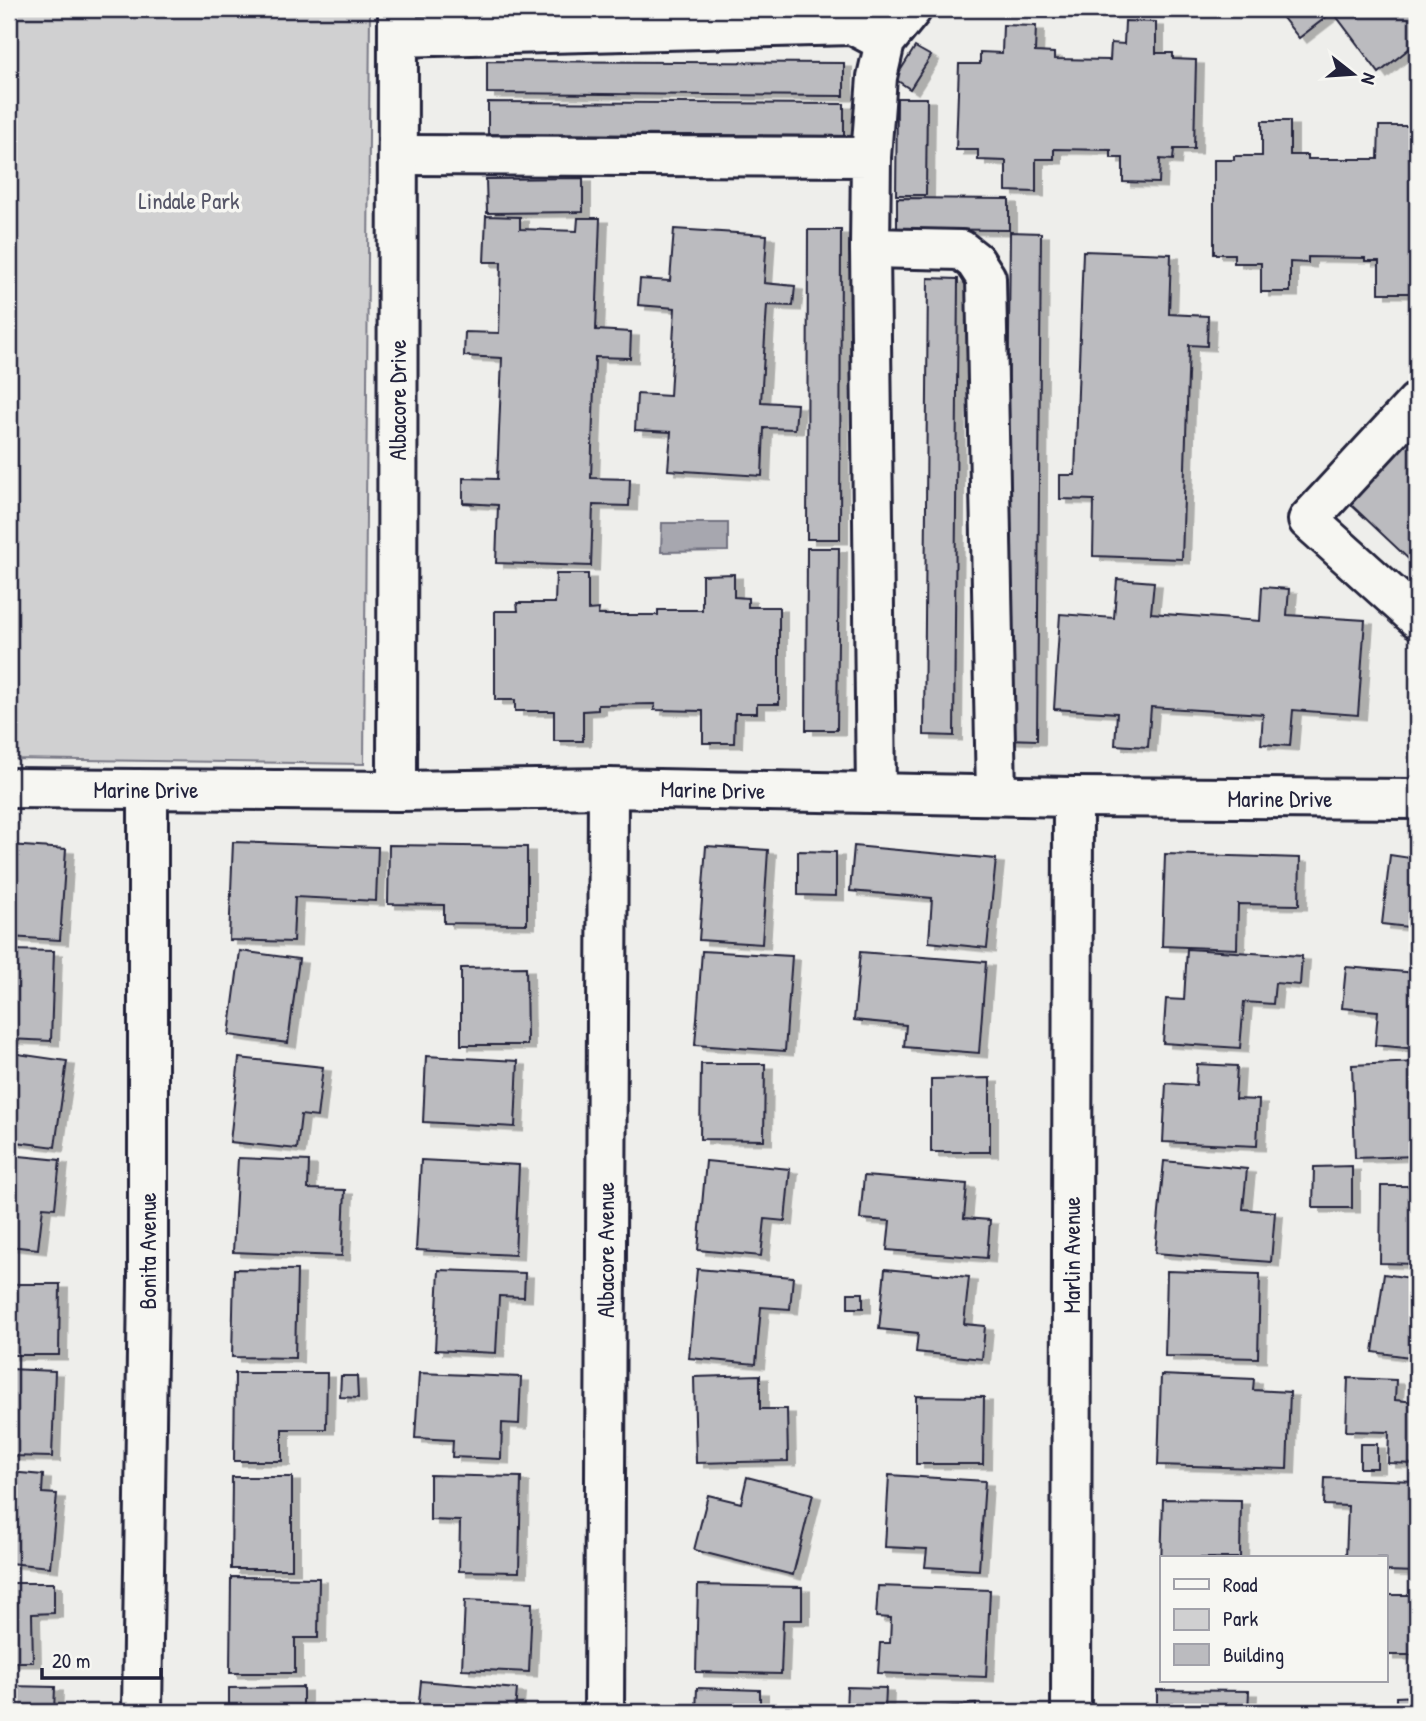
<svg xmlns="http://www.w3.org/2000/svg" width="1426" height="1721" font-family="'Patrick Hand',sans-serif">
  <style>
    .green { fill: #d0d0d1; stroke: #797986; stroke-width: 2 }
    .water { fill: #a7a7af; stroke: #727281; stroke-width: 2 }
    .building { fill: #bbbbbf; stroke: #22223b; stroke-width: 2; filter: url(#shadow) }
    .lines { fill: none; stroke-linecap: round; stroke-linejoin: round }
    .minor-casing { stroke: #22223b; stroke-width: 44 }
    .minor { stroke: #f6f6f2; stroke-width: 38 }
    .labels { text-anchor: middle; stroke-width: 7; stroke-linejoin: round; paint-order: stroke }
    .park-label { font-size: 23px; fill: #565668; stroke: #f6f6f2 }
    .street-label { font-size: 23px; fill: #22223b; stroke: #f6f6f2 }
  </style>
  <defs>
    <filter id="shadow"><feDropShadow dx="8" dy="4.5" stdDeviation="0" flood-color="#0004"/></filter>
  </defs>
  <rect width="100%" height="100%" fill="#eeeeeb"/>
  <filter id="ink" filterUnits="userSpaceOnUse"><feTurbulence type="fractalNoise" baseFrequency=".0143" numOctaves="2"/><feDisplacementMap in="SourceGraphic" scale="14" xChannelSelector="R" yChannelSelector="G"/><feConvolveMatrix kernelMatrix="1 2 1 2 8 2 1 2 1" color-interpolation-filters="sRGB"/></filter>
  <g filter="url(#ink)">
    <!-- green -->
    <path class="green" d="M 9,9 L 370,9 L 364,764 L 9,759 Z"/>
    <!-- water -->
    <path class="water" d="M 662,523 L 728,523 L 728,551 L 661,552 Z"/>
    <!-- building -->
    <g class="building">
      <path d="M 1276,9 L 1417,9 L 1417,58 L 1410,48 L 1379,73 L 1333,12 L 1299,38 Z"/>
      <path d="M 1125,21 L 1156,22 L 1156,53 L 1173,53 L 1173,59 L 1196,60 L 1194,149 L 1174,149 L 1173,160 L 1160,159 L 1159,183 L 1123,182 L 1123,158 L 1111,158 L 1111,150 L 1054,149 L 1054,159 L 1036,159 L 1036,192 L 1006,191 L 1006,161 L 978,160 L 978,150 L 956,150 L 959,64 L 980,64 L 980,52 L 1002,53 L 1003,25 L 1036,26 L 1035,52 L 1054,53 L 1054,59 L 1110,60 L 1111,43 L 1124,44 Z"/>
      <path d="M 915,47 L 931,56 L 910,89 L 895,79 Z"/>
      <path d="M 487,61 L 844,63 L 844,96 L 487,93 Z"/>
      <path d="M 897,98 L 927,98 L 926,195 L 896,195 Z"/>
      <path d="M 488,102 L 844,104 L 844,136 L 488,134 Z"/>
      <path d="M 1262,121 L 1290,121 L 1290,155 L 1308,155 L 1308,159 L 1378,159 L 1379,126 L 1411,126 L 1411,157 L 1417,157 L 1417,265 L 1410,265 L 1410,293 L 1379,293 L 1379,261 L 1365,261 L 1365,258 L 1308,257 L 1308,263 L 1290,262 L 1290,292 L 1261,292 L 1261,263 L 1234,263 L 1234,254 L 1214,254 L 1214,160 L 1234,160 L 1234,156 L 1262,156 Z"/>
      <path d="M 583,178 L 583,212 L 487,213 L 486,179 Z"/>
      <path d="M 897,198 L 1009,199 L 1009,230 L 897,229 Z"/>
      <path d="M 486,216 L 520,217 L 520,229 L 577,231 L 578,218 L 600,218 L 596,330 L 631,332 L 630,358 L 595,357 L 591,478 L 630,479 L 629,506 L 593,505 L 591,566 L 496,563 L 498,505 L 463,503 L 463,478 L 497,479 L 502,358 L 464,356 L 465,332 L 499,333 L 501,262 L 484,262 Z"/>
      <path d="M 674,229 L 767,235 L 764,283 L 795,286 L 793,306 L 767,305 L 761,402 L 797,404 L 795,429 L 764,428 L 762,476 L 668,470 L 671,432 L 635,430 L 637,394 L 670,396 L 675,308 L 638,305 L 640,279 L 670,281 Z"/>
      <path d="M 808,230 L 841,230 L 840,539 L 807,539 Z"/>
      <path d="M 1010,232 L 1041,233 L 1037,740 L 1005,739 Z"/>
      <path d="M 1083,251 L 1171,254 L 1169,314 L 1208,316 L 1207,346 L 1189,345 L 1182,559 L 1093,556 L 1094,500 L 1060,499 L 1060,475 L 1075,475 Z"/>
      <path d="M 928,278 L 958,279 L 954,736 L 924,735 Z"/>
      <path d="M 1417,426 L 1417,567 L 1347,501 Z"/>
      <path d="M 807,548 L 839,548 L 837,730 L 806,730 Z"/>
      <path d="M 556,574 L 588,574 L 588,610 L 599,609 L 598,615 L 658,615 L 658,610 L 702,610 L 702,575 L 734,574 L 734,597 L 748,598 L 748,607 L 779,607 L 779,704 L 757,704 L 757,713 L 735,713 L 734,743 L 703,743 L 703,711 L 654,710 L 655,704 L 598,705 L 598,710 L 583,711 L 583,741 L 554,741 L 554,711 L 515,711 L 515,700 L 495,700 L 495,611 L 518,611 L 517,603 L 555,603 Z"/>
      <path d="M 1117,579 L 1154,582 L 1151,613 L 1260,621 L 1262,587 L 1289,589 L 1287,615 L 1365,620 L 1358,715 L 1293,710 L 1290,746 L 1261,744 L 1263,714 L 1151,707 L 1148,747 L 1115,745 L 1117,713 L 1054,709 L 1060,614 L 1114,618 Z"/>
      <path d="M 233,842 L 378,847 L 376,901 L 295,897 L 293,942 L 229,940 Z"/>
      <path d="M 9,845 L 66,849 L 60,940 L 9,937 Z"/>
      <path d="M 389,845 L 527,847 L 527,924 L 444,923 L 444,905 L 388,904 Z"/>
      <path d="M 706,846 L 768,850 L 762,944 L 699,940 Z"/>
      <path d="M 854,846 L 996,859 L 987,948 L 929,942 L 932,898 L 850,891 Z"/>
      <path d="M 798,851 L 836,852 L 836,896 L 798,895 Z"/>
      <path d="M 1165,854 L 1300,858 L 1299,905 L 1238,904 L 1237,949 L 1162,946 Z"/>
      <path d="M 1390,855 L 1417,859 L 1417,928 L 1382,924 Z"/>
      <path d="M 1187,949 L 1302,956 L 1300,985 L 1275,983 L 1273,1004 L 1244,1002 L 1240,1048 L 1163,1043 L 1166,999 L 1184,1000 Z"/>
      <path d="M 9,950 L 54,951 L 51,1041 L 9,1039 Z"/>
      <path d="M 240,951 L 299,959 L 288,1043 L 229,1035 Z"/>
      <path d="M 702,951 L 792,956 L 785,1051 L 695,1045 Z"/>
      <path d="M 860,952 L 986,962 L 979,1053 L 904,1047 L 906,1025 L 854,1020 Z"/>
      <path d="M 526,967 L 527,1045 L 461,1045 L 461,968 Z"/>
      <path d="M 1346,967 L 1417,973 L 1417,1049 L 1375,1045 L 1378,1011 L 1342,1008 Z"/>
      <path d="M 11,1053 L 67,1061 L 55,1147 L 9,1141 L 9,1073 Z"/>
      <path d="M 426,1056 L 518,1061 L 515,1127 L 423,1122 Z"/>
      <path d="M 239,1058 L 323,1067 L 317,1117 L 301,1115 L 297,1149 L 230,1142 Z"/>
      <path d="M 1417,1062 L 1417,1156 L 1355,1158 L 1352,1065 Z"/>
      <path d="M 701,1064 L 765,1064 L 764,1140 L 700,1139 Z"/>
      <path d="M 1197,1064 L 1237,1066 L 1235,1099 L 1259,1100 L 1257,1146 L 1163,1142 L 1166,1083 L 1196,1085 Z"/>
      <path d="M 990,1078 L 990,1152 L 931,1152 L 931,1079 Z"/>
      <path d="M 9,1155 L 60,1160 L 55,1208 L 43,1207 L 38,1249 L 9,1246 Z"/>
      <path d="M 238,1158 L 309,1161 L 308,1189 L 345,1190 L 342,1256 L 233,1252 Z"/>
      <path d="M 421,1160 L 519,1165 L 515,1255 L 416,1250 Z"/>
      <path d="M 706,1161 L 790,1169 L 785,1221 L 765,1219 L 761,1256 L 698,1250 Z"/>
      <path d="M 1164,1161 L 1247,1169 L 1243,1209 L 1275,1212 L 1271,1262 L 1155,1253 Z"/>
      <path d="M 1352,1166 L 1352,1208 L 1313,1208 L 1314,1167 Z"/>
      <path d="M 864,1176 L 967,1184 L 964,1218 L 990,1220 L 987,1258 L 887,1250 L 890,1221 L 860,1219 Z"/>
      <path d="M 1381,1186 L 1417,1186 L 1417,1264 L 1380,1263 Z"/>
      <path d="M 234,1269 L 297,1270 L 295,1358 L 232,1357 Z"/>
      <path d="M 697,1269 L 793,1277 L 790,1309 L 761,1307 L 756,1364 L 689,1358 Z"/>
      <path d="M 885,1269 L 969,1277 L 964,1324 L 985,1326 L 982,1359 L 916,1352 L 918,1333 L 879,1329 Z"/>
      <path d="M 439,1270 L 525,1273 L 524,1297 L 499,1296 L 496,1353 L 435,1350 Z"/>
      <path d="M 1167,1271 L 1260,1274 L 1258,1358 L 1165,1356 Z"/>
      <path d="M 1384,1274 L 1417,1279 L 1417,1358 L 1373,1352 Z"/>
      <path d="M 9,1284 L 60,1284 L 59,1355 L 9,1355 Z"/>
      <rect x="848" y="1293" width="15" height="15"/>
      <path d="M 9,1369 L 55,1371 L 52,1457 L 9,1456 Z"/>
      <path d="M 235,1373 L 327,1373 L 326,1429 L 282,1429 L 282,1461 L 234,1461 Z"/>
      <path d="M 419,1373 L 521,1377 L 519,1424 L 502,1423 L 501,1459 L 452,1457 L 453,1440 L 415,1438 Z"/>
      <path d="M 760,1375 L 760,1409 L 787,1409 L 788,1461 L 696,1463 L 694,1377 Z"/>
      <path d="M 1161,1375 L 1254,1379 L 1253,1390 L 1290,1392 L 1287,1469 L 1158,1465 Z"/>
      <path d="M 341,1376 L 357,1376 L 358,1398 L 340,1397 Z"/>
      <path d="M 1348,1378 L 1396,1380 L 1395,1400 L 1417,1402 L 1417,1464 L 1388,1463 L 1389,1432 L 1346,1431 Z"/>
      <path d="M 916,1396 L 984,1397 L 983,1464 L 916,1464 Z"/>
      <rect x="1360" y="1444" width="17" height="24"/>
      <path d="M 9,1472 L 43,1475 L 42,1493 L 57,1494 L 50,1567 L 9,1563 Z"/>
      <path d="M 430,1475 L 521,1477 L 519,1572 L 459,1571 L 460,1521 L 430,1520 Z"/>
      <path d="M 889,1475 L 985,1481 L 979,1570 L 925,1567 L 927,1549 L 885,1547 Z"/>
      <path d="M 232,1477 L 292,1477 L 292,1569 L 231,1569 Z"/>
      <path d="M 747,1477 L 813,1494 L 793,1575 L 694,1550 L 708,1495 L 741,1503 Z"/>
      <path d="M 1325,1478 L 1417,1481 L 1417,1572 L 1386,1571 L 1386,1558 L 1346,1558 L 1348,1506 L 1324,1505 Z"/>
      <path d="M 1163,1499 L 1241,1500 L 1240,1558 L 1162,1558 L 1161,1567 Z"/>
      <path d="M 231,1577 L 319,1578 L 318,1638 L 295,1638 L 295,1673 L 230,1673 Z"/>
      <path d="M 9,1583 L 54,1583 L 54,1613 L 32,1614 L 33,1662 L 9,1662 Z"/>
      <path d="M 698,1585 L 802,1587 L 802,1620 L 783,1620 L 781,1674 L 696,1672 Z"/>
      <path d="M 878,1586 L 990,1590 L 986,1677 L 878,1673 L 880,1643 L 890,1643 L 891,1618 L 876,1617 Z"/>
      <rect x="1386" y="1595" width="31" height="60"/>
      <path d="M 465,1600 L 532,1603 L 529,1672 L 462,1669 Z"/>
      <path d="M 421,1681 L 517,1689 L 515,1712 L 418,1712 Z"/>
      <path d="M 9,1686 L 55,1687 L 54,1712 L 9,1712 Z"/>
      <path d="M 303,1687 L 303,1712 L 229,1712 L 229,1688 Z"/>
      <path d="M 847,1687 L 886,1688 L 885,1712 L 846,1712 Z"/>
      <path d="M 697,1688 L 760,1690 L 760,1712 L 696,1712 Z"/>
      <path d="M 1157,1690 L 1249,1691 L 1248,1712 L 1157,1712 Z"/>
      <path d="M 1417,1696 L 1417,1712 L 1396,1712 L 1396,1697 Z"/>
      <path d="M 976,1704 L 976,1712 L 904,1712 L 904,1711 Z"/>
    </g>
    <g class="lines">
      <defs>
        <g id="minor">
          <path d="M 398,37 L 853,25 L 885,42"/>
          <path d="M 398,155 L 871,157 L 870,248 L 876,793"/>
          <path d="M 871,157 L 877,77 L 885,42 L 912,9"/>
          <path d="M 870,248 L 961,250 L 975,261 L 986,278 L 996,795"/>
          <path d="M 1417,402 L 1308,520 L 1417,618"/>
          <path d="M 9,788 L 397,791 L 608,788 L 1073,797 L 1417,799"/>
          <path d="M 397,791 L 398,9"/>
          <path d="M 142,1712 L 148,1281 L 148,790"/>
          <path d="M 604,1712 L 608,788"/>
          <path d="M 1071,1712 L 1073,797"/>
        </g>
      </defs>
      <!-- minor casing -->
      <use href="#minor" class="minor-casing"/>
      <!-- minor -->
      <use href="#minor" class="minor"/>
    </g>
  </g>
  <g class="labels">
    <!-- park labels -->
    <g class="park-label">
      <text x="189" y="209">Lindale Park</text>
    </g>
    <!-- street labels -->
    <g class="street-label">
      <text transform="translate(398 400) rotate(-90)" y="8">Albacore Drive</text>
      <text x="146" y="798">Marine Drive</text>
      <text transform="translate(713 790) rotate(1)" y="8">Marine Drive</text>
      <text x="1280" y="807">Marine Drive</text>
      <text transform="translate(606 1250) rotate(-90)" y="8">Albacore Avenue</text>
      <text transform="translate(148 1251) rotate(-90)" y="8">Bonita Avenue</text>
      <text transform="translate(1072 1255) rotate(-90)" y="8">Marlin Avenue</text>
    </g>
  </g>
  <!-- margin -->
  <rect width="1426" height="1721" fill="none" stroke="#f6f6f2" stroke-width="35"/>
  <rect x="18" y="18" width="1391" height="1686" fill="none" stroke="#22223b" stroke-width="2.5" filter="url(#ink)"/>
  <!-- legend -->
  <rect x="1160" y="1556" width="228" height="126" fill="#f6f6f2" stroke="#a1a1a9" stroke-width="2"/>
  <rect x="1174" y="1579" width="35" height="10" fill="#f6f6f2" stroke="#a1a1a9" stroke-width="2"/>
  <text x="1223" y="1592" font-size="21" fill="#22223b">Road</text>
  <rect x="1174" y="1609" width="35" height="21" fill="#d0d0d1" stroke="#a1a1a9" stroke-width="2"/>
  <text x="1223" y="1626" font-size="21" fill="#22223b">Park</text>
  <rect x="1174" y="1644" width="35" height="21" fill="#bbbbbf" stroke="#a1a1a9" stroke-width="2"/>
  <text x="1223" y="1662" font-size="21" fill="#22223b">Building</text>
  <!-- north arrow -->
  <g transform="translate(1353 74) rotate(107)" stroke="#f6f6f2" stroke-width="5" paint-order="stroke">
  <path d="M0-5L12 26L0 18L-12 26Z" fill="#22223b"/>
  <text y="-10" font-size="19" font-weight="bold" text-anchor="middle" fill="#22223b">N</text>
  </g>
  <!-- scale -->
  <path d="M42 1668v10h119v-10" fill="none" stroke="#22223b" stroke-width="3.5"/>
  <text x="52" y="1668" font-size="21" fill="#22223b" stroke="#f6f6f2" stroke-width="5" paint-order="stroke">20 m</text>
</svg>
